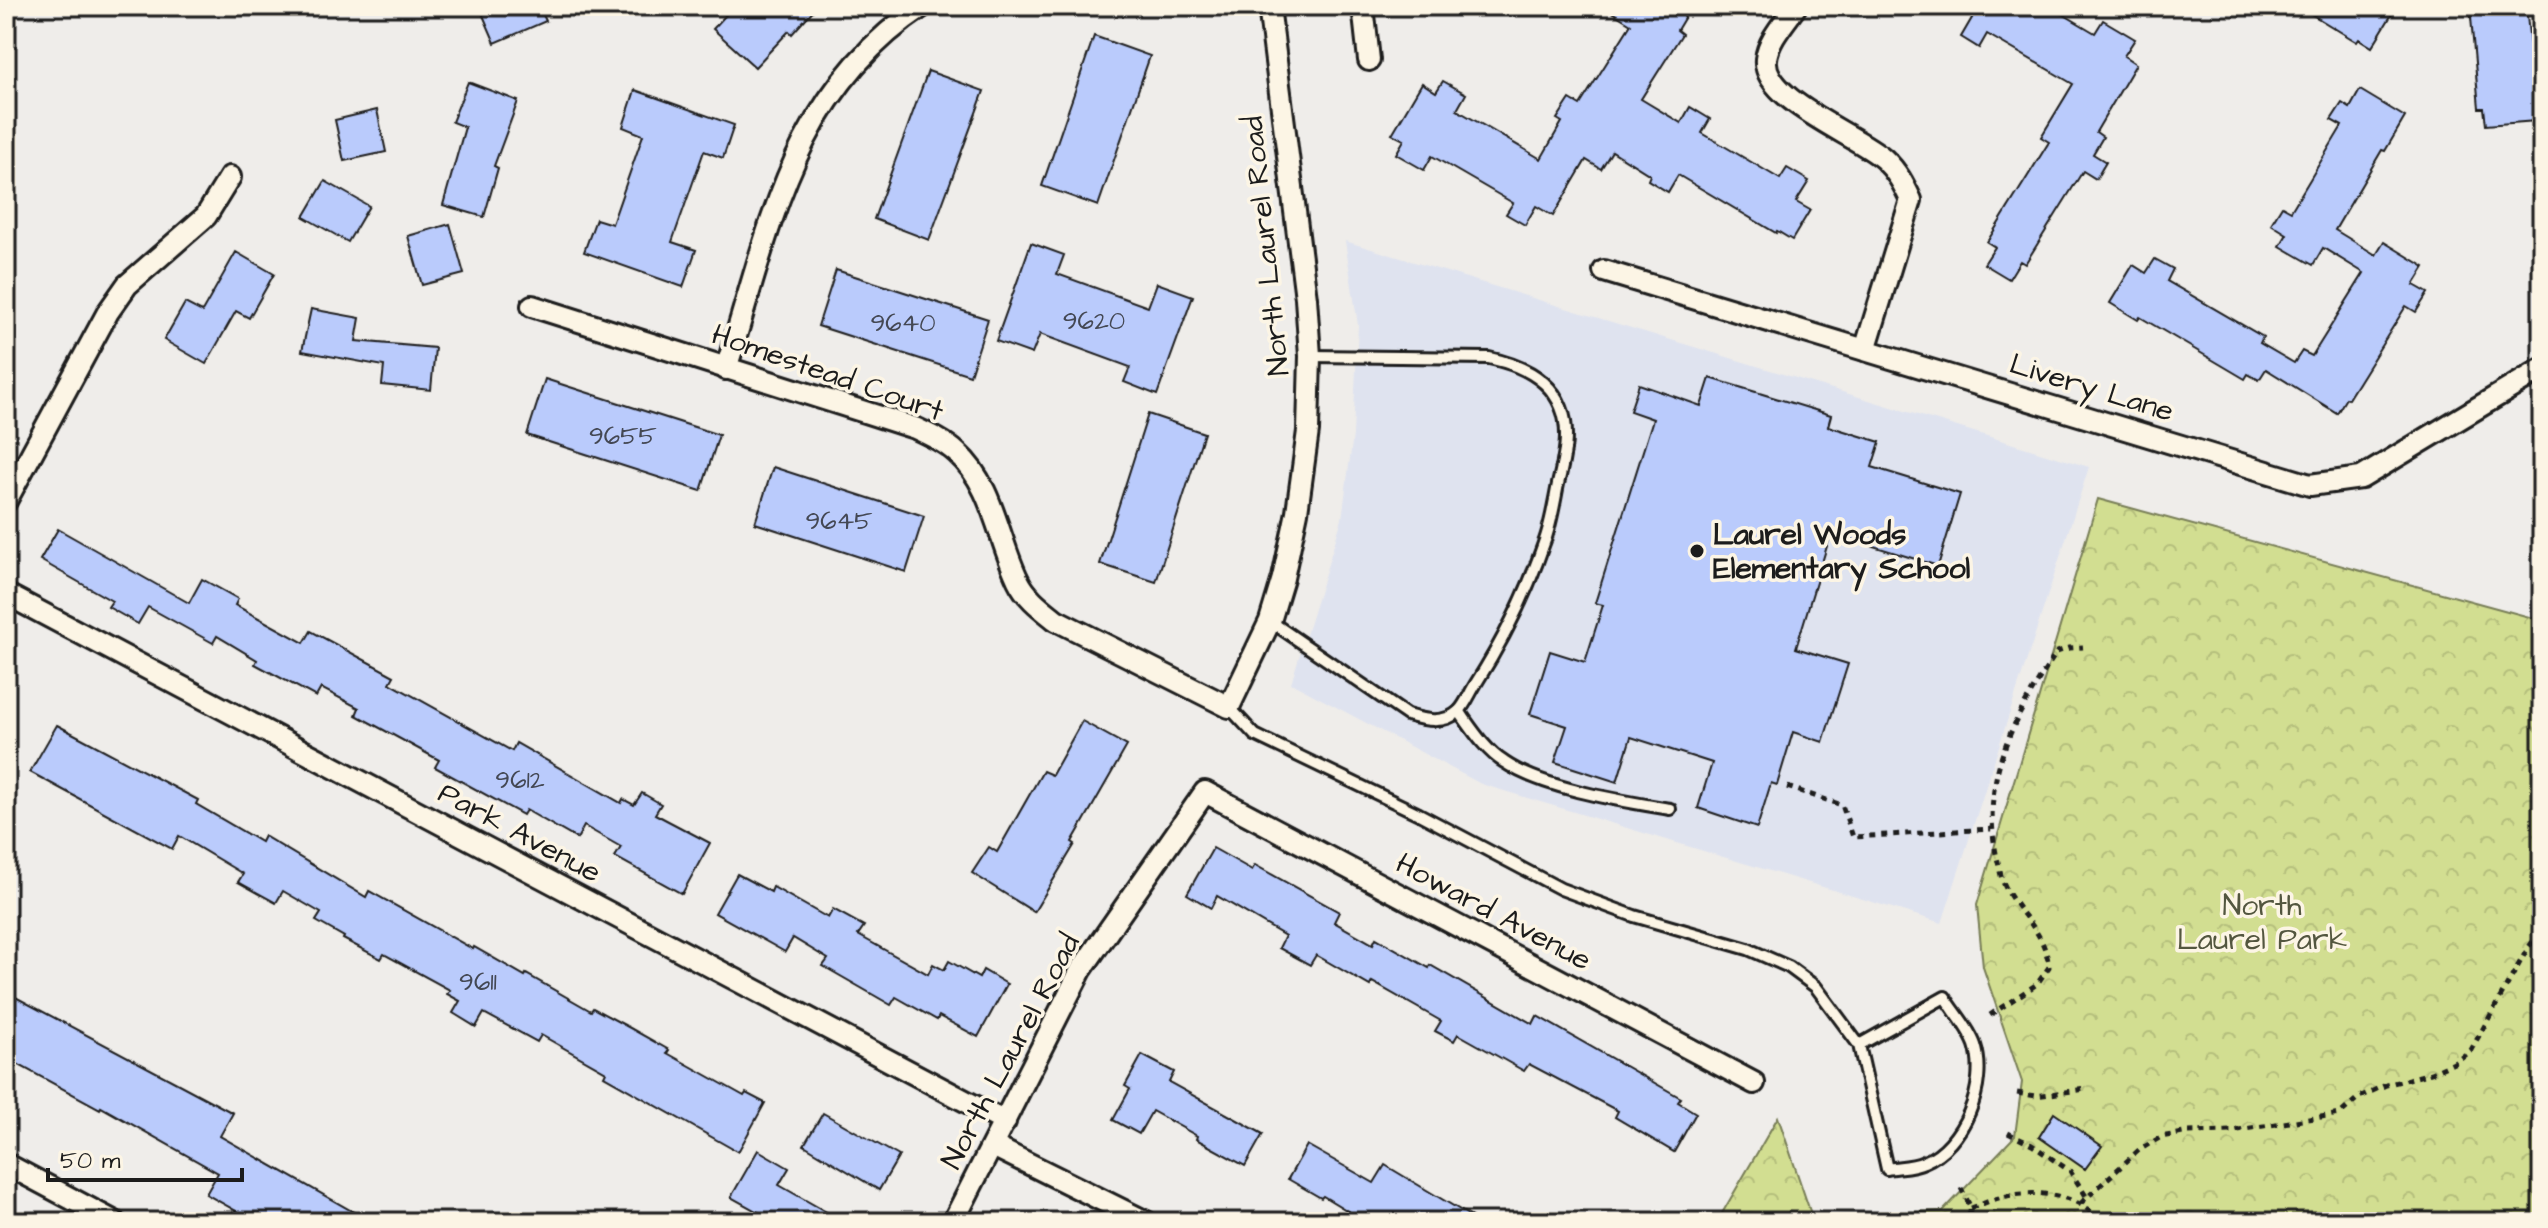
<svg xmlns="http://www.w3.org/2000/svg" width="2548" height="1228" font-family="'Architects Daughter',sans-serif">
  <style>
    .built { fill: #dfe3ef }
    .park { fill: url(#park-crowns); stroke: #777d56; stroke-width: 2 }
    .building { fill: #bacbfc; stroke: #1c1c1c; stroke-width: 2 }
    .lines { fill: none; stroke-linecap: round; stroke-linejoin: round }
    .service-casing { stroke: #1c1c1c; stroke-width: 16 }
    .minor-casing { stroke: #1c1c1c; stroke-width: 26 }
    .path { stroke: #1c1c1c; stroke-width: 5; stroke-dasharray: 6 6; stroke-linecap: butt }
    .service { stroke: #fcf5e5; stroke-width: 10 }
    .minor { stroke: #fcf5e5; stroke-width: 20 }
    .poi-dot { fill: #1c1c1c; stroke: #fcf5e5; stroke-width: 3 }
    .labels { text-anchor: middle; stroke-width: 7; stroke-linejoin: round; paint-order: stroke }
    .number-label { font-size: 26px; fill: #444854 }
    .street-label { font-size: 30px; fill: #1c1c1c; stroke: #fcf5e5 }
    .poi-label { font-size: 30px; font-weight: bold; fill: #1c1c1c; stroke: #fcf5e5; text-anchor: start }
    .park-label { font-size: 30px; fill: #53563f; stroke: #fcf5e5 }
  </style>
  <defs>
    <pattern id="park-crowns" width="20" height="18" patternUnits="userSpaceOnUse" patternTransform="scale(2)"><rect width="20" height="18" fill="#d2de91"/><path d="M2 6a3 3 0 1 1 6 0M12 15a3 3 0 1 1 6 0" fill="none" stroke="#b4be7c"/></pattern>
  </defs>
  <rect width="100%" height="100%" fill="#efedea"/>
  <filter id="ink" filterUnits="userSpaceOnUse"><feTurbulence type="fractalNoise" baseFrequency=".0125" numOctaves="2"/><feDisplacementMap in="SourceGraphic" scale="16" xChannelSelector="R" yChannelSelector="G"/><feConvolveMatrix kernelMatrix="1 2 1 2 8 2 1 2 1" color-interpolation-filters="sRGB"/></filter>
  <g filter="url(#ink)">
    <!-- built -->
    <path class="built" d="M 1345,241 L 2089,467 L 1942,923 L 1481,784 L 1291,683 L 1342,519 L 1353,435 L 1358,325 Z"/>
    <!-- park -->
    <path class="park" d="M 2098,499 L 2533,618 L 2542,618 L 2542,1222 L 1717,1222 L 1778,1117 L 1812,1217 L 1943,1211 L 2015,1136 L 2022,1082 L 1983,967 L 1977,905 Z"/>
    <!-- building -->
    <g class="building">
      <path d="M 479,6 L 539,6 L 546,21 L 495,43 Z"/>
      <path d="M 734,6 L 817,6 L 792,34 L 789,31 L 755,67 L 713,29 Z"/>
      <path d="M 1602,6 L 1672,6 L 1686,15 L 1677,30 L 1682,34 L 1641,99 L 1681,123 L 1690,107 L 1710,119 L 1702,133 L 1780,179 L 1787,168 L 1809,181 L 1796,202 L 1810,210 L 1792,240 L 1777,231 L 1776,233 L 1678,175 L 1668,192 L 1648,180 L 1650,175 L 1612,151 L 1601,169 L 1586,160 L 1553,216 L 1536,206 L 1525,225 L 1506,214 L 1513,203 L 1432,156 L 1424,170 L 1396,154 L 1404,140 L 1392,134 L 1422,83 L 1436,92 L 1443,81 L 1466,94 L 1457,110 L 1541,159 L 1562,122 L 1557,119 L 1570,99 L 1580,105 L 1631,24 Z"/>
      <path d="M 1979,6 L 2049,6 L 2095,33 L 2103,20 L 2135,39 L 2124,56 L 2136,64 L 2096,132 L 2103,137 L 2093,154 L 2106,162 L 2096,179 L 2083,171 L 2025,264 L 2020,261 L 2009,279 L 1984,264 L 1995,247 L 1987,242 L 2049,142 L 2041,137 L 2073,84 L 1987,34 L 1979,48 L 1961,37 Z"/>
      <path d="M 2298,6 L 2397,6 L 2372,47 L 2359,39 L 2357,42 Z"/>
      <path d="M 2470,6 L 2526,6 L 2534,84 L 2542,83 L 2542,104 L 2535,105 L 2536,121 L 2486,125 L 2484,108 L 2479,108 Z"/>
      <path d="M 1094,36 L 1150,56 L 1098,206 L 1042,186 Z"/>
      <path d="M 928,71 L 984,91 L 929,240 L 874,219 Z"/>
      <path d="M 468,82 L 518,101 L 494,166 L 498,168 L 484,217 L 443,205 L 465,127 L 452,122 Z"/>
      <path d="M 635,90 L 734,125 L 723,158 L 704,151 L 672,242 L 696,250 L 683,287 L 584,252 L 596,219 L 612,224 L 643,135 L 623,127 Z"/>
      <path d="M 2360,90 L 2405,117 L 2385,151 L 2382,150 L 2335,230 L 2376,255 L 2384,242 L 2425,267 L 2414,285 L 2428,293 L 2416,312 L 2406,306 L 2348,399 L 2346,398 L 2337,413 L 2266,369 L 2259,380 L 2248,374 L 2245,379 L 2140,317 L 2138,320 L 2110,303 L 2133,265 L 2146,273 L 2155,259 L 2173,269 L 2167,281 L 2263,337 L 2260,343 L 2294,363 L 2302,351 L 2312,356 L 2364,273 L 2323,248 L 2313,265 L 2280,246 L 2287,234 L 2271,224 L 2282,206 L 2291,211 L 2342,126 L 2331,120 L 2342,103 L 2350,108 Z"/>
      <path d="M 377,110 L 386,152 L 344,161 L 335,120 Z"/>
      <path d="M 325,181 L 369,206 L 348,242 L 304,217 Z"/>
      <path d="M 450,224 L 464,274 L 422,285 L 408,236 Z"/>
      <path d="M 1031,243 L 1064,255 L 1057,274 L 1148,307 L 1157,283 L 1193,296 L 1157,395 L 1124,382 L 1130,367 L 1040,334 L 1032,354 L 996,341 Z"/>
      <path d="M 236,252 L 274,274 L 249,318 L 236,311 L 206,364 L 164,340 L 185,303 L 202,312 Z"/>
      <path d="M 836,270 L 988,319 L 970,375 L 818,326 Z"/>
      <path d="M 311,309 L 360,318 L 356,341 L 435,348 L 431,390 L 382,385 L 384,366 L 302,351 Z"/>
      <path d="M 1710,378 L 1831,415 L 1828,426 L 1880,442 L 1872,467 L 1960,494 L 1938,566 L 1831,533 L 1796,648 L 1848,664 L 1823,742 L 1793,732 L 1777,785 L 1771,783 L 1757,828 L 1698,808 L 1712,763 L 1631,737 L 1617,782 L 1555,762 L 1567,726 L 1530,714 L 1550,651 L 1585,662 L 1603,605 L 1595,603 L 1653,419 L 1630,411 L 1639,384 L 1701,406 Z"/>
      <path d="M 545,379 L 719,435 L 701,491 L 527,435 Z"/>
      <path d="M 1148,414 L 1204,433 L 1156,582 L 1100,564 Z"/>
      <path d="M 773,467 L 924,516 L 906,572 L 755,523 Z"/>
      <path d="M 58,529 L 189,603 L 202,579 L 238,599 L 235,605 L 304,643 L 311,631 L 394,676 L 390,683 L 512,751 L 516,743 L 621,803 L 623,799 L 634,805 L 642,793 L 661,804 L 655,814 L 710,843 L 682,894 L 615,857 L 621,847 L 584,826 L 577,839 L 526,810 L 523,815 L 435,767 L 439,760 L 356,715 L 359,708 L 321,688 L 316,697 L 255,664 L 257,660 L 217,636 L 213,643 L 148,607 L 138,624 L 108,607 L 112,601 L 40,560 Z"/>
      <path d="M 1082,721 L 1127,746 L 1072,842 L 1075,844 L 1034,912 L 972,873 L 989,847 L 997,852 L 1043,771 L 1052,775 Z"/>
      <path d="M 57,725 L 198,800 L 196,804 L 261,842 L 264,836 L 366,897 L 369,891 L 473,949 L 474,947 L 525,976 L 526,974 L 591,1011 L 593,1008 L 630,1028 L 669,1050 L 667,1053 L 744,1096 L 746,1093 L 765,1103 L 738,1152 L 604,1076 L 606,1072 L 541,1035 L 537,1042 L 484,1013 L 476,1027 L 453,1013 L 460,1001 L 447,994 L 450,990 L 384,954 L 381,959 L 343,939 L 344,937 L 316,921 L 321,913 L 283,891 L 276,903 L 238,882 L 243,874 L 179,836 L 172,849 L 30,772 Z"/>
      <path d="M 1213,848 L 1252,870 L 1255,865 L 1339,912 L 1334,922 L 1373,944 L 1376,938 L 1429,968 L 1430,965 L 1533,1024 L 1537,1016 L 1681,1098 L 1678,1102 L 1696,1113 L 1674,1152 L 1615,1117 L 1618,1111 L 1529,1064 L 1524,1071 L 1458,1034 L 1454,1041 L 1435,1031 L 1441,1021 L 1372,982 L 1370,986 L 1316,955 L 1310,965 L 1279,948 L 1285,936 L 1217,896 L 1211,908 L 1187,894 Z"/>
      <path d="M 737,874 L 771,892 L 773,887 L 828,918 L 833,909 L 864,926 L 858,935 L 928,974 L 933,964 L 944,970 L 949,961 L 979,978 L 983,970 L 1007,984 L 978,1037 L 939,1016 L 937,1020 L 896,997 L 891,1005 L 823,966 L 828,959 L 793,938 L 785,952 L 715,913 Z"/>
      <path d="M 6,992 L 233,1113 L 220,1136 L 371,1222 L 256,1222 L 206,1194 L 218,1173 L 101,1107 L 100,1109 L 6,1058 Z"/>
      <path d="M 1142,1055 L 1174,1072 L 1169,1082 L 1263,1134 L 1245,1166 L 1196,1139 L 1197,1136 L 1152,1111 L 1139,1134 L 1113,1120 L 1130,1089 L 1125,1086 Z"/>
      <path d="M 823,1113 L 899,1156 L 879,1190 L 804,1145 Z"/>
      <path d="M 2054,1113 L 2102,1146 L 2085,1169 L 2039,1137 Z"/>
      <path d="M 1307,1145 L 1374,1183 L 1385,1165 L 1480,1222 L 1366,1222 L 1323,1196 L 1321,1198 L 1288,1179 Z"/>
      <path d="M 758,1150 L 789,1168 L 779,1185 L 844,1222 L 776,1222 L 731,1197 Z"/>
    </g>
    <g class="lines">
      <defs>
        <g id="service">
          <path d="M 1270,621 L 1407,715 C 1424,720 1444,725 1459,711 C 1465,705 1470,693 1475,685 C 1503,641 1527,593 1544,543 C 1551,525 1554,504 1558,484 C 1564,460 1571,431 1561,407 C 1549,377 1517,364 1489,358 L 1310,356"/>
          <path d="M 1229,707 L 1255,735 L 1419,814 L 1561,889 L 1634,916 L 1748,949 L 1789,967 L 1816,987 L 1859,1045 L 1887,1169 C 1899,1167 1914,1167 1924,1162 C 1964,1146 1988,1084 1975,1045 C 1969,1028 1954,1012 1945,997 L 1859,1045"/>
          <path d="M 1459,711 C 1472,729 1485,750 1504,762 C 1543,789 1623,801 1670,809"/>
        </g>
        <g id="minor">
          <path d="M 1363,6 L 1369,60"/>
          <path d="M 1796,6 C 1785,22 1768,40 1766,59 C 1762,100 1858,135 1884,159 C 1897,171 1904,185 1911,200 L 1865,350"/>
          <path d="M 1604,271 L 2310,485 L 2361,478 L 2542,369"/>
          <path d="M 532,306 L 915,428 C 930,435 945,442 957,453 C 993,485 998,539 1018,580 C 1026,597 1041,608 1056,620 L 1229,707 L 1270,621 L 1283,578 L 1297,512 L 1308,431 L 1310,356 L 1306,298 L 1269,6"/>
          <path d="M 726,369 C 770,229 792,92 923,6"/>
          <path d="M 6,501 L 108,312 L 127,285 L 206,216 L 230,177"/>
          <path d="M 6,594 L 1005,1122"/>
          <path d="M 993,1146 L 1146,1222"/>
          <path d="M 6,1164 L 115,1222"/>
          <path d="M 953,1222 L 1081,970 L 1205,792 L 1754,1083"/>
        </g>
      </defs>
      <!-- service casing -->
      <use href="#service" class="service-casing"/>
      <!-- minor casing -->
      <use href="#minor" class="minor-casing"/>
      <!-- path -->
      <g class="path">
        <path d="M 1787,787 L 1842,805 L 1853,837 L 1991,829"/>
        <path d="M 1990,1015 L 2037,984 L 2049,967 C 2044,927 2017,915 2003,882 C 2000,874 1999,865 1997,858 C 1979,778 2014,717 2057,652 L 2069,648 L 2083,647"/>
        <path d="M 2017,1093 L 2036,1096 L 2086,1089"/>
        <path d="M 2008,1133 L 2032,1145 L 2070,1171 L 2086,1196"/>
        <path d="M 1961,1188 L 1971,1208 L 1967,1222"/>
        <path d="M 2081,1203 L 2139,1150 L 2161,1137 L 2189,1132 L 2232,1131 L 2340,1114 L 2359,1097 L 2386,1085 L 2431,1073 L 2454,1063 L 2471,1050 L 2528,948 L 2542,930"/>
        <path d="M 1971,1208 C 1983,1204 1995,1198 2007,1196 C 2038,1190 2082,1194 2099,1222"/>
      </g>
      <!-- service -->
      <use href="#service" class="service"/>
      <!-- minor -->
      <use href="#minor" class="minor"/>
    </g>
  </g>
  <!-- markers -->
  <circle class="poi-dot" cx="1697" cy="551" r="8"/>
  <g class="labels">
    <!-- number labels -->
    <g class="number-label">
      <text x="1094" y="329">9620</text>
      <text x="903" y="331">9640</text>
      <text x="623" y="444">9655</text>
      <text x="839" y="529">9645</text>
      <text x="520" y="788">9612</text>
      <text x="478" y="990">9611</text>
    </g>
    <!-- street labels -->
    <g class="street-label">
      <text transform="translate(1265 246) rotate(-96)" y="10">North Laurel Road</text>
      <text transform="translate(828 372) rotate(19)" y="10">Homestead Court</text>
      <text transform="translate(2092 387) rotate(17)" y="10">Livery Lane</text>
      <text transform="translate(520 832) rotate(28)" y="10">Park Avenue</text>
      <text transform="translate(1494 911) rotate(28)" y="10">Howard Avenue</text>
      <text transform="translate(1010 1051) rotate(-62)" y="10">North Laurel Road</text>
    </g>
    <!-- poi labels -->
    <g class="poi-label">
      <text x="1713" y="544">Laurel Woods<tspan x="1713" dy="34">Elementary School</tspan></text>
    </g>
    <!-- park labels -->
    <g class="park-label">
      <text x="2262" y="915">North<tspan x="2262" dy="34">Laurel Park</tspan></text>
    </g>
  </g>
  <!-- margin -->
  <rect width="2548" height="1228" fill="none" stroke="#fcf5e5" stroke-width="32"/>
  <rect x="16" y="16" width="2516" height="1196" fill="none" stroke="#1c1c1c" stroke-width="3" filter="url(#ink)"/>
  <!-- scale -->
  <path d="M48 1168v12h194v-12" fill="none" stroke="#1c1c1c" stroke-width="4"/>
  <text x="60" y="1168" font-size="24" fill="#1c1c1c" stroke="#fcf5e5" stroke-width="6" paint-order="stroke">50 m</text>
</svg>
